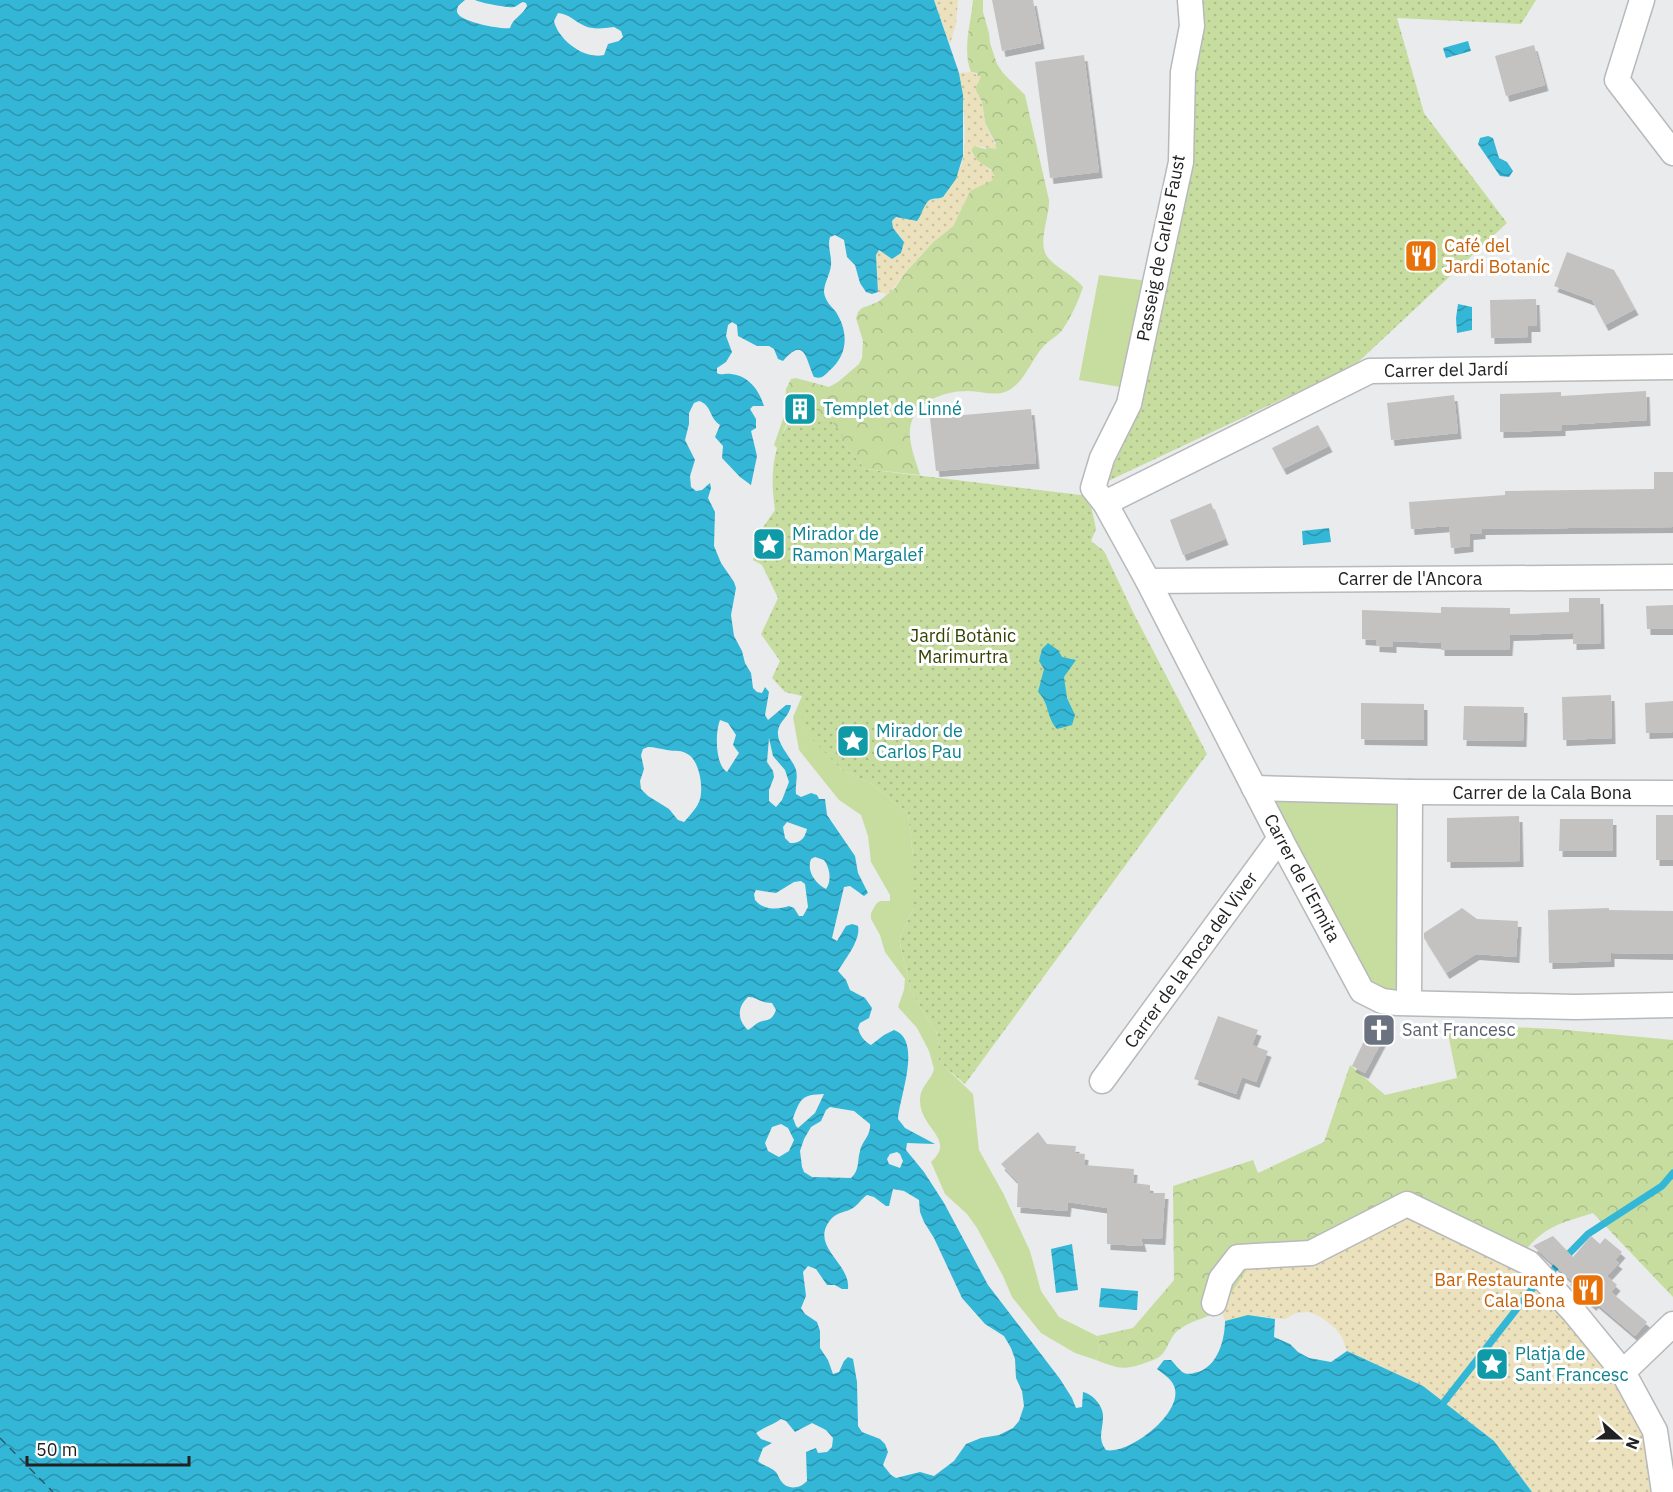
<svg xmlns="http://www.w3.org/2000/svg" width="1673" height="1492" font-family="'IBM Plex Sans',sans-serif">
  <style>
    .green { fill: #c7dda0 }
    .forest { fill: url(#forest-crowns) }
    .sand { fill: url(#sand-dots) }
    .garden { fill: url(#garden-dots) }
    .water { fill: url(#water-waves); fill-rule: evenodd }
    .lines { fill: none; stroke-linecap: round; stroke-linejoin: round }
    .stream { stroke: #34b6d7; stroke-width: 7 }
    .ferry { stroke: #295c6a; stroke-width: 1.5; stroke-dasharray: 8 6; stroke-linecap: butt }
    .building { fill: #c4c2c1; filter: url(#shadow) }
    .minor-casing { stroke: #b7b9ba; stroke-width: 27 }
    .minor { stroke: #fff; stroke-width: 24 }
    .labels { text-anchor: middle; stroke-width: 6; stroke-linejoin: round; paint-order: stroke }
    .food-label { font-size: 18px; fill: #c56008; stroke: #fff; text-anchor: start }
    .street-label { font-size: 18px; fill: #222223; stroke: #fff }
    .culture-label { font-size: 18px; fill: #0d838f; stroke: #fff; text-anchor: start }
    .park-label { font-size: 18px; fill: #314200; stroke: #fff }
    .worship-label { font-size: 18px; fill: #5b616d; stroke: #fff; text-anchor: start }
  </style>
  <defs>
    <pattern id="forest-crowns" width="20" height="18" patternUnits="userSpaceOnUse" patternTransform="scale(1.5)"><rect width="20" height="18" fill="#c7dda0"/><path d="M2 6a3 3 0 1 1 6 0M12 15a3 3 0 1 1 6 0" fill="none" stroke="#abbd8a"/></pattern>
    <pattern id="sand-dots" width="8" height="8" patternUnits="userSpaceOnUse" patternTransform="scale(1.5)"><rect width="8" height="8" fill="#ebe1bc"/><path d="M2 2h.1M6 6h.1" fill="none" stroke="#c9c1a1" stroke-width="1.8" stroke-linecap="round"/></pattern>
    <pattern id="garden-dots" width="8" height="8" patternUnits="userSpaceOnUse" patternTransform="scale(1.5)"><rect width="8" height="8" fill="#c7dda0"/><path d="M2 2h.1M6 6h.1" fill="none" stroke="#abbd8a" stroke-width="1.8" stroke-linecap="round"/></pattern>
    <pattern id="water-waves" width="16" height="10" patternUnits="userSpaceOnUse" patternTransform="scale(1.5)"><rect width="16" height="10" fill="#34b6d7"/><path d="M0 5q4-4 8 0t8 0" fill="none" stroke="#2c94ae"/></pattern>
    <filter id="shadow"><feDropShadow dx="3.5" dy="6" stdDeviation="0" flood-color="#0004"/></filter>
  </defs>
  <rect width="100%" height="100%" fill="#e9ebec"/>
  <!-- green -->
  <g class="green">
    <path d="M 1099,275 L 1149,281 L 1126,388 L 1079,380 Z"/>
    <path d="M 802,696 L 802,726 L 842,770 L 872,784 L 908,814 L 913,856 L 913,909 L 899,939 L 911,991 L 938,1035 L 940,1062 L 973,1094 L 979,1150 L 1003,1193 L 1030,1251 L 1041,1291 L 1059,1317 L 1097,1336 L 1100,1347 L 1096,1360 L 1075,1353 L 1041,1333 L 1012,1297 L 1003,1276 L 977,1228 L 967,1214 L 945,1194 L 931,1162 C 957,1138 919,1129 920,1099 C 920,1087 932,1079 934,1069 L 929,1051 L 917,1028 L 898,1007 L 904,990 L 905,979 L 885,952 L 880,935 L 871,919 L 871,913 L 876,904 L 880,901 L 890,901 L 890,895 L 871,862 L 868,836 L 861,815 L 839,800 L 799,750 L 793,717 Z"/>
    <path d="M 1254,788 L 1410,792 L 1409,1003 L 1382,1001 Z"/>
  </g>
  <!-- forest -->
  <g class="forest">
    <path d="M 973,0 L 983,0 L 983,12 L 989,33 L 990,43 L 997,64 L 1003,73 L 1025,95 L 1049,200 C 1050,218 1035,246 1050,260 C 1060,270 1073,275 1083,287 C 1078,302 1072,315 1063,329 C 1058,336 1049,340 1043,347 C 1031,360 1023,386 1005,392 C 993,396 980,391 968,391 C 937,391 903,407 911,444 C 913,455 917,465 920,475 L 865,469 L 840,439 L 828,416 L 821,419 L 813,407 L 791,412 L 777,448 L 774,445 L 784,416 L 786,389 L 791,379 L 796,378 L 829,387 L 838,382 L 859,364 L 862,358 L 863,341 L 856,318 L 858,312 L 862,308 L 878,302 L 895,288 L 904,274 L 933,242 L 953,226 L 970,191 L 979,186 L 992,170 L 977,161 L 971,150 L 974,146 L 985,149 L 996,144 L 985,123 L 982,102 L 976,91 L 976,86 L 979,81 L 977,73 L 971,72 C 962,49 971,24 973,0 Z"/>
    <path d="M 1446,1024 L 1556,1029 L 1673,1040 L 1673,1297 L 1593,1213 C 1555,1225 1542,1227 1517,1261 L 1221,1308 C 1209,1319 1193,1319 1180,1329 C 1171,1335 1170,1343 1164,1352 C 1159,1359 1153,1360 1145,1363 C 1123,1371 1117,1368 1096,1360 L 1100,1347 L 1097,1336 L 1133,1328 L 1174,1280 L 1173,1186 L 1253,1160 L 1258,1173 L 1324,1142 L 1350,1065 L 1385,1095 L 1457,1078 Z"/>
  </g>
  <!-- sand -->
  <g class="sand">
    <path d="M 934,0 L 958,0 L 956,24 L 950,44 Z"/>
    <path d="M 971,72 L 981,77 L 976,86 L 976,91 L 982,102 L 985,123 L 997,149 L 974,146 L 971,151 C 976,163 988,165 995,176 L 991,181 L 970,191 L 953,226 L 933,242 L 904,274 L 891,291 L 887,294 L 878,292 L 876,255 L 879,250 L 892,259 L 901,253 L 904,242 L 893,228 L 892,221 L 896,217 L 901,218 L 932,199 L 938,199 C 945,189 955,179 960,168 C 969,148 963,95 959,73 Z"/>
    <path d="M 1402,1214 L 1517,1261 L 1620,1376 L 1650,1438 L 1657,1492 L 1532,1492 L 1494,1441 L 1423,1386 L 1347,1351 L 1342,1337 L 1335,1328 L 1321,1317 L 1309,1312 L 1296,1313 L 1285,1319 L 1248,1315 L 1225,1321 L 1221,1308 L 1249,1267 Z"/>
  </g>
  <!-- garden -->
  <g class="garden">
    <path d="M 1197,0 L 1536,0 L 1521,24 L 1397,18 L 1424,113 L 1507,223 L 1355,365 L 1106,482 L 1132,426 L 1145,382 Z"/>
    <path d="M 804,402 L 813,407 L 821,419 L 828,415 L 843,436 L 840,439 L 865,469 L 1089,496 L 1096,529 L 1091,541 L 1104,551 L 1134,614 L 1207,754 L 965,1084 L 939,1062 L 938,1035 L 911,991 L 899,939 L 913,909 L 913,856 L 908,814 L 872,784 L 842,770 L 812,739 L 802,726 L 802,696 L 785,692 L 772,678 L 780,661 L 761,634 L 778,598 L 762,565 L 753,560 L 759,533 L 775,510 C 772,489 771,469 777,448 C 781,434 791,422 791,407 L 796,403 Z"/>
  </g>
  <!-- water -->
  <g class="water">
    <path d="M 0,0 L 465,0 L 458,6 C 457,10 456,12 459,15 C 464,22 502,30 510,28 C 513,18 523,15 527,6 L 526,3 L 523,2 C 520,3 517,6 514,7 C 509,8 481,3 475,0 L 934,0 L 959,73 L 963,95 L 963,156 L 956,179 L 943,197 C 939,199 936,198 932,199 C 924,201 922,216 917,221 L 896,217 L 892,221 L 893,228 L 904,242 L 901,253 L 892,259 L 879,250 L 876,255 L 878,292 L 872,294 L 866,292 L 860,283 L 855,265 L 847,257 L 844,240 L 835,235 L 830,237 C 827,247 832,256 831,265 C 830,275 824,283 824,292 C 825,301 831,306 836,312 C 849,333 848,355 829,371 C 824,376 822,379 814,377 C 806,360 805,335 783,361 L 778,359 L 774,349 L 769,346 L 757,346 L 738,336 L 737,325 L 732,322 L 728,325 L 726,336 L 732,352 L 726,362 L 717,368 L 717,373 C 722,376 724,373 731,374 C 749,376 759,390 764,406 L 753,406 L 750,409 L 756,419 L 756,428 L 751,431 L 757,456 L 751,485 L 740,477 L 722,458 L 723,446 L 715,437 L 720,425 C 709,418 712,405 699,401 L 694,403 L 689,413 L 689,424 L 685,440 L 695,460 L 690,476 L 691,487 L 696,491 L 702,490 L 710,483 L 711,488 L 708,498 L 715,512 L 714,546 L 721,563 L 734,582 L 736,588 L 731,615 L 734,636 L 742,651 L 745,663 L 751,673 L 753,688 L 757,692 L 762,693 L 765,687 L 769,692 L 765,715 L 768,720 L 786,705 L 791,705 C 790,716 779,721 778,731 C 776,744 793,759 796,770 C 798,777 795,786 796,794 L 801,797 L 811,793 L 817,795 L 819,799 L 825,799 L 827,815 L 855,856 L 858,873 L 868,893 L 864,896 L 850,886 L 844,887 L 832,938 L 837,941 L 846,926 L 852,924 L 858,926 C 861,940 845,959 838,971 L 846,980 L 850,990 L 865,998 L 872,1008 L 869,1018 L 860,1023 L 858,1028 C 860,1036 864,1041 871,1045 L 884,1035 L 894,1030 C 923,1040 899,1098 898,1119 L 905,1128 L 935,1144 L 907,1143 L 906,1150 L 924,1172 L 944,1203 L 988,1285 L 1060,1379 L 1072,1398 L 1076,1408 L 1082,1407 L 1083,1392 C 1093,1394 1104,1407 1103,1417 C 1103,1430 1097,1438 1106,1450 C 1129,1455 1185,1412 1174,1386 C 1171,1378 1163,1374 1157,1369 L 1164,1360 L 1171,1360 C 1175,1364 1179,1370 1184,1373 C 1189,1375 1193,1373 1198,1372 C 1218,1366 1225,1339 1225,1321 L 1248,1315 L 1275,1319 L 1274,1337 L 1290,1344 L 1298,1352 L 1309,1358 L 1331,1362 L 1347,1351 L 1423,1386 L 1494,1441 L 1532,1492 L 0,1492 ZM 558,13 C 570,14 575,22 585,26 C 594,30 604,28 614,27 L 621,31 L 623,37 L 619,41 L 608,44 L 604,55 C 585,60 558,40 554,21 ZM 720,720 L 728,723 L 736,735 L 733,745 L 739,753 L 727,772 C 715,765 715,732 720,720 ZM 769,738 L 773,756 L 785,770 L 789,782 L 782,800 L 776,807 L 769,801 L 769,790 L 774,777 L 773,771 L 767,762 ZM 648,747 C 655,747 660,749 667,750 C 676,752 681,749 689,755 C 700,762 705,793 698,804 C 697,807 687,819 684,822 L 678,820 L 669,809 L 648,796 L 641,789 L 640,781 L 644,769 L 641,755 L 643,749 ZM 787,822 L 807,829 C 805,838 800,844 790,843 L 785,838 L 783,827 ZM 815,857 L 824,860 C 830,868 832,881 826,889 C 816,884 806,871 811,859 ZM 794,882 L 801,881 L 805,884 L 808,907 L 803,916 L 799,916 L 794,908 L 789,906 C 778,910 763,910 755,900 L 754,894 L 756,890 L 776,893 ZM 748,997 C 756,996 759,1003 772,1003 L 776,1010 C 771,1024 764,1018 756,1024 C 754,1026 751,1028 748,1030 C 737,1020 737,1007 748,997 ZM 824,1094 L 815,1113 L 798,1128 L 796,1126 L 793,1118 C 801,1098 801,1095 824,1094 ZM 830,1107 L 854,1111 L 870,1124 C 871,1136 862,1141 860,1151 C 857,1161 860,1170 851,1178 L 812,1177 L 804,1172 L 802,1167 L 800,1151 L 804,1139 L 811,1127 L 821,1121 L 826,1110 ZM 781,1124 L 788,1128 L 794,1140 L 789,1151 L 779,1157 L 768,1151 L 765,1143 L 772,1127 ZM 897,1152 L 900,1154 L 903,1161 L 900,1168 L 889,1164 L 887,1159 L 890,1154 ZM 893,1189 L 904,1191 L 919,1200 L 920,1212 L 924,1222 L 934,1238 L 962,1298 L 985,1324 L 1004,1336 L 1011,1348 L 1015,1359 L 1016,1378 L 1022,1391 L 1024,1406 L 1019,1421 L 1013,1428 L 999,1435 L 981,1438 L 966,1444 L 954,1461 L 934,1476 L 920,1472 L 896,1478 L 891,1475 L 883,1465 L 888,1452 L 885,1444 L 880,1439 L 862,1432 L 858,1426 L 857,1382 L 853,1359 L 848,1357 L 844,1361 L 839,1372 L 833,1374 L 828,1360 L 820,1348 L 820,1331 L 817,1322 L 805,1314 L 801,1308 L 806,1296 L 803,1272 L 808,1266 L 816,1269 L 827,1285 L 835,1285 L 842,1289 L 848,1289 C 851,1262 807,1246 832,1218 C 838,1212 847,1212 853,1208 C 859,1204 861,1199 867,1195 L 874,1197 L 886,1206 L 889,1206 ZM 781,1419 L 786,1421 L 795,1432 L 812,1423 L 826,1430 L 833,1438 L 832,1447 L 827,1452 L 818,1453 L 816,1448 L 806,1452 L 807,1481 C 801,1488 788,1491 781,1481 C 780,1480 777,1473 776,1472 C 771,1467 763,1466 758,1461 L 763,1448 L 772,1443 L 761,1439 L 756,1433 C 764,1427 773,1425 781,1419 Z"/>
    <path d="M 1468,41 L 1471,51 L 1446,58 L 1443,48 Z"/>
    <path d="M 1488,136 L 1493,138 L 1499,158 L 1507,162 L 1513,171 L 1509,177 L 1500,176 L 1478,144 L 1480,138 Z"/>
    <path d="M 1458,304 L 1472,307 L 1472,330 L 1457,333 L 1456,318 Z"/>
    <path d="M 1329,528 L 1331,542 L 1303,545 L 1302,531 Z"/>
    <path d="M 1048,643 L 1058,650 L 1062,657 L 1076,660 L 1064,677 L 1067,698 L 1075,715 L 1072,725 L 1057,729 C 1046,717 1050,704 1038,692 L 1044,669 L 1039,661 L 1042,649 Z"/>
    <path d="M 1072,1244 L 1078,1290 L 1056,1293 L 1051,1249 Z"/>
    <path d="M 1101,1288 L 1138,1291 L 1137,1310 L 1099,1307 Z"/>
  </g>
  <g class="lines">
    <!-- stream -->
    <g class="stream">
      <path d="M 1552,1271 L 1588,1234 L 1662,1186 L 1673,1173"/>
      <path d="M 1444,1402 L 1533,1288"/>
    </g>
    <!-- ferry -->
    <path class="ferry" d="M 0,1438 L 53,1492"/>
  </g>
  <!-- building -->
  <g class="building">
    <path d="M 992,0 L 1033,0 L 1041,43 L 1002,51 Z"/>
    <path d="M 1534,45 L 1545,85 L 1506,96 L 1495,56 Z"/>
    <path d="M 1084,55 L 1099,172 L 1050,178 L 1035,62 Z"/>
    <path d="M 1567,252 L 1614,270 L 1635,309 L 1605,325 L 1592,300 L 1554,286 Z"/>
    <path d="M 1536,299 L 1537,326 L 1528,326 L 1528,337 L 1491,338 L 1490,300 Z"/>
    <path d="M 1646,391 L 1647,420 L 1562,425 L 1562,430 L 1500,432 L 1500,394 L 1561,392 L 1561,396 Z"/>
    <path d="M 1454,395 L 1458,433 L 1391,440 L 1387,403 Z"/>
    <path d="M 1031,409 L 1036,463 L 936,471 L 930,418 Z"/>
    <path d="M 1318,425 L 1329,446 L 1283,469 L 1272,448 Z"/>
    <path d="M 1654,472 L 1673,472 L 1673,527 L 1482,529 L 1482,533 L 1470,534 L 1470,546 L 1451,548 L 1449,526 L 1411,529 L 1409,502 L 1505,495 L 1505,491 L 1654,489 Z"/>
    <path d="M 1211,503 L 1225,539 L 1183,555 L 1170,520 Z"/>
    <path d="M 1569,598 L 1600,598 L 1601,643 L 1573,644 L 1573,633 L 1510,635 L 1509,650 L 1441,650 L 1441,643 L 1393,641 L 1393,647 L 1376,646 L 1376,640 L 1362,639 L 1362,610 L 1441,613 L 1441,607 L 1510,608 L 1510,614 L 1569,612 Z"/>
    <path d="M 1673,605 L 1673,629 L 1647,629 L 1646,606 Z"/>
    <path d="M 1611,695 L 1612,738 L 1563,740 L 1562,697 Z"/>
    <path d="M 1673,701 L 1673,732 L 1646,733 L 1645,703 Z"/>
    <path d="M 1361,703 L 1424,704 L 1424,740 L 1361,739 Z"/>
    <path d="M 1464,706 L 1524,707 L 1523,741 L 1463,740 Z"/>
    <rect x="1656" y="815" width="17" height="45"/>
    <path d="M 1519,816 L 1520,861 L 1447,862 L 1447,818 Z"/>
    <path d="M 1560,819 L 1613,819 L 1613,851 L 1559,851 Z"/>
    <path d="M 1462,908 L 1477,919 L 1518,921 L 1516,957 L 1476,954 L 1446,973 L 1424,938 L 1424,933 Z"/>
    <path d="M 1609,908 L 1609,910 L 1673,911 L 1673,954 L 1611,953 L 1611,961 L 1549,963 L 1548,910 Z"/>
    <path d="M 1377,1014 L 1392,1022 L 1365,1073 L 1352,1066 Z"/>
    <path d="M 1218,1016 L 1258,1030 L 1252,1045 L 1268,1051 L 1256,1082 L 1242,1077 L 1236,1094 L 1194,1079 Z"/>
    <path d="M 1038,1132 L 1047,1144 L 1076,1146 L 1075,1153 L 1085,1154 L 1084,1165 L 1134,1169 L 1133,1183 L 1150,1185 L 1150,1193 L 1165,1193 L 1162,1239 L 1141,1238 L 1143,1246 L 1107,1244 L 1107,1208 L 1068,1202 L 1067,1211 L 1017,1207 L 1018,1182 L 1001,1164 Z"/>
    <path d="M 1553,1236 L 1573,1257 L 1591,1236 L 1600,1244 L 1605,1238 L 1622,1252 L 1615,1260 L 1619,1263 L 1607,1276 L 1617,1285 L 1611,1292 L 1647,1322 L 1635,1336 L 1595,1302 L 1593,1305 L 1570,1285 L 1573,1282 L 1533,1246 Z"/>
  </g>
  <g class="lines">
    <defs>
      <g id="minor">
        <path d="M 1190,0 L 1192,26 L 1183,72 L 1181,162 L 1129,404 L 1102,458 L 1093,488 L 1105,503 L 1148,581 L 1283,844 L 1362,991 L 1382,1001 L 1397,1003 L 1575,1007 L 1673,1005"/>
        <path d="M 1642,0 L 1617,80 L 1673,153"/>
        <path d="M 1105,503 L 1370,371 L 1673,367"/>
        <path d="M 1148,581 L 1673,577"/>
        <path d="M 1254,788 L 1410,792 L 1673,793"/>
        <path d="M 1409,1003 L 1410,792"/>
        <path d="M 1102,1081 L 1280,838"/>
        <path d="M 1214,1303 L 1221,1279 L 1238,1257 L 1311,1253 L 1407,1204 L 1529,1263 L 1574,1312 L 1623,1372 L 1655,1431 L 1664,1492"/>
        <path d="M 1623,1372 L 1673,1324"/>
      </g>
    </defs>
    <!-- minor casing -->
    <use href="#minor" class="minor-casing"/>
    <!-- minor -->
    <use href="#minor" class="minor"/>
  </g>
  <!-- icons -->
  <defs>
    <symbol id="restaurant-square" viewBox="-11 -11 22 22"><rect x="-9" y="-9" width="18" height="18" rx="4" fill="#e8710a" stroke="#fff"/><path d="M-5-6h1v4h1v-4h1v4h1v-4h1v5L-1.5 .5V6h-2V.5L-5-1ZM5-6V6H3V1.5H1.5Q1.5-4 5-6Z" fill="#fff"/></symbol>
    <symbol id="building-square" viewBox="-11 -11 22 22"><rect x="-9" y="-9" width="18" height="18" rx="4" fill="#0f9aa8" stroke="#fff"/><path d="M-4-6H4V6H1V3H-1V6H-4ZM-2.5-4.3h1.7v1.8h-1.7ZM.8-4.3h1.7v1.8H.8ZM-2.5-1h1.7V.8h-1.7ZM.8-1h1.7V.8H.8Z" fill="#fff"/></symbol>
    <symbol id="sight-square" viewBox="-11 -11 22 22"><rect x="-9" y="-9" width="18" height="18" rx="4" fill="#0f9aa8" stroke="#fff"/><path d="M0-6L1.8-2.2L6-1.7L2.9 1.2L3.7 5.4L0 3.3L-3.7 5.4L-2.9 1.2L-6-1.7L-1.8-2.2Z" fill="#fff"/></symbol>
    <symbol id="church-square" viewBox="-11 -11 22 22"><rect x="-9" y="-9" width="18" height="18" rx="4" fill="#6b7280" stroke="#fff"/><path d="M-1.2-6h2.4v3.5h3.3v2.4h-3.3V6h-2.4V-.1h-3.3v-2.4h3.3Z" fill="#fff"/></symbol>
  </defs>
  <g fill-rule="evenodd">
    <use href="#restaurant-square" x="1402" y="237" width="38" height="38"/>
    <use href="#building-square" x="781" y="390" width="38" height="38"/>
    <use href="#sight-square" x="750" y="525" width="38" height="38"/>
    <use href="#sight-square" x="834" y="722" width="38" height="38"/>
    <use href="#church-square" x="1360" y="1011" width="38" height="38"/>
    <use href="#restaurant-square" x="1569" y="1271" width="38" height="38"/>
    <use href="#sight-square" x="1473" y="1345" width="38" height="38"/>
  </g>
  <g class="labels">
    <!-- food labels -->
    <g class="food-label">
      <text x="1444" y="252">Café del<tspan x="1444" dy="21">Jardi Botaníc</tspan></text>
      <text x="1565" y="1286" text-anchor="end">Bar Restaurante<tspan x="1565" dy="21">Cala Bona</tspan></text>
    </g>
    <!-- street labels -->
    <g class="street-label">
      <text transform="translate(1161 248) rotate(-79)" y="6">Passeig de Carles Faust</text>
      <text transform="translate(1446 370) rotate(-1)" y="6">Carrer del Jardí</text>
      <text x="1410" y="585">Carrer de l'Ancora</text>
      <text x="1542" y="799">Carrer de la Cala Bona</text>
      <text transform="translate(1302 878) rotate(62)" y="6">Carrer de l'Ermita</text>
      <text transform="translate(1191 960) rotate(-54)" y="6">Carrer de la Roca del Viver</text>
    </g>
    <!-- culture labels -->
    <g class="culture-label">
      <text x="823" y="415">Templet de Linné</text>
      <text x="792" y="540">Mirador de<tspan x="792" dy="21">Ramon Margalef</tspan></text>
      <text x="876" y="737">Mirador de<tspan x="876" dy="21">Carlos Pau</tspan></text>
      <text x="1515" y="1360">Platja de<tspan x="1515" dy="21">Sant Francesc</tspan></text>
    </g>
    <!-- park labels -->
    <g class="park-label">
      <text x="963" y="642">Jardí Botànic<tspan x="963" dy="21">Marimurtra</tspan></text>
    </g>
    <!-- worship labels -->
    <g class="worship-label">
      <text x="1402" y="1036">Sant Francesc</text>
    </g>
  </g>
  <!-- north arrow -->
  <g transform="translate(1619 1438) rotate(111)" stroke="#ffffff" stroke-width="4.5" paint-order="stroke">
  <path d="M0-4.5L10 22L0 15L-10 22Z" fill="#222223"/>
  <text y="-9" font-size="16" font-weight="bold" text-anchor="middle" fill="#222223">N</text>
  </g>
  <!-- scale -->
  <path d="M27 1456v9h162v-9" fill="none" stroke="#222223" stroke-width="3"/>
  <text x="36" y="1456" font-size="18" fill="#222223" stroke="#ffffff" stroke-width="4.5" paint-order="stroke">50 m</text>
</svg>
